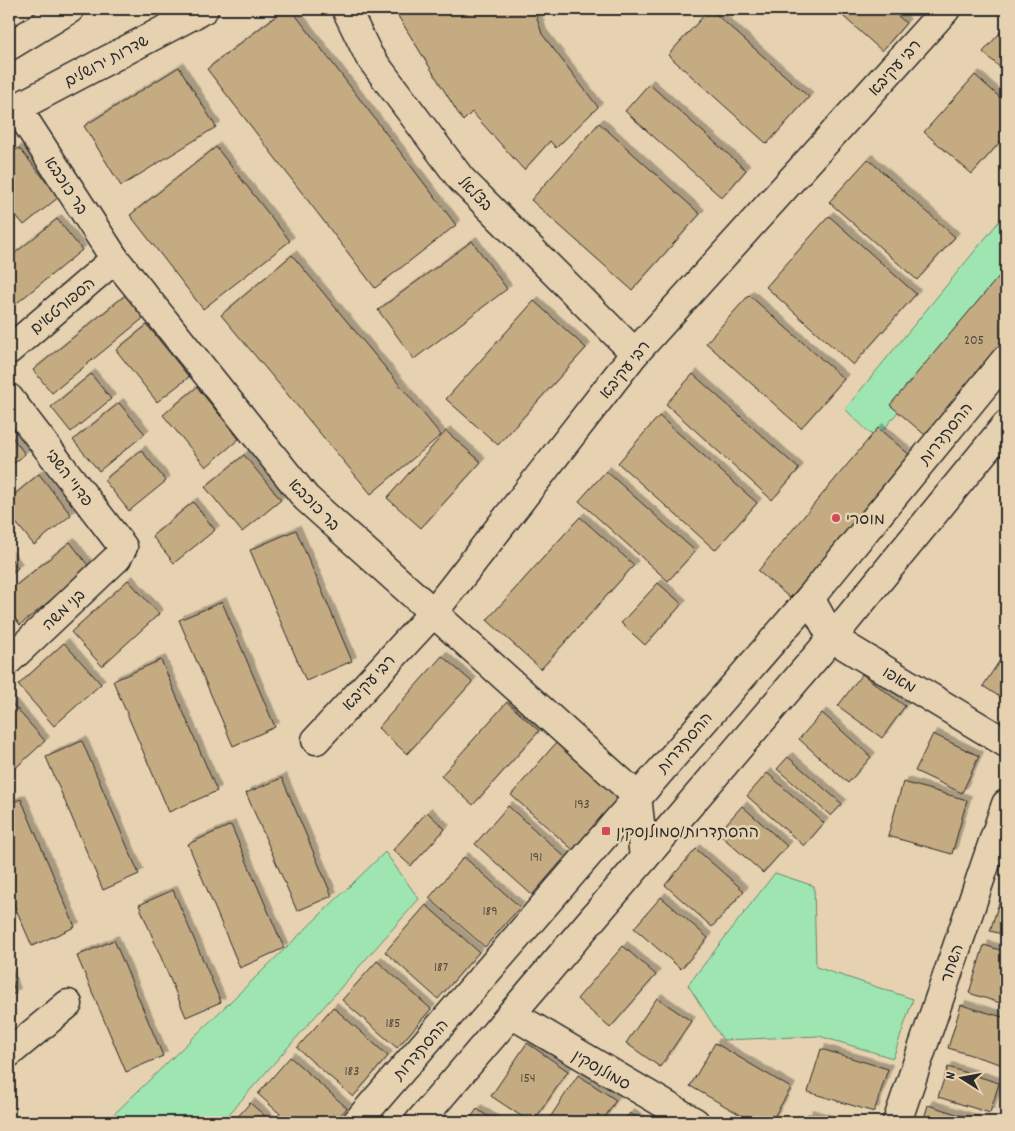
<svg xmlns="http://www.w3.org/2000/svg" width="1015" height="1131" font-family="Dekko,'Playpen Sans Hebrew',sans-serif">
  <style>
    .green { fill: #9fe5b2; stroke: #65886e }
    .building { fill: #c5ab82; stroke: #2b2b2b; filter: url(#shadow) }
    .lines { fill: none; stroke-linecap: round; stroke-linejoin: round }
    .minor-casing { stroke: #2b2b2b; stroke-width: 31 }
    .major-casing { stroke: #2b2b2b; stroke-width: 31 }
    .minor { stroke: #e6d2b0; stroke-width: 28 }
    .major { stroke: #e6d2b0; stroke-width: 28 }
    .poi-dot { fill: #d1495b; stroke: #e6d2b0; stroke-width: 2 }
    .labels { text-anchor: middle; stroke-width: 5; stroke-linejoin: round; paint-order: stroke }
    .number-label { font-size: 14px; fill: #524b41 }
    .street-label { font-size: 16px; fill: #2b2b2b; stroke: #e6d2b0 }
    .poi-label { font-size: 16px; fill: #2b2b2b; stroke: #e6d2b0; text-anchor: start }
  </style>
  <defs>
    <filter id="shadow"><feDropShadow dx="4.5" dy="-4.5" stdDeviation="0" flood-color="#0004"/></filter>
  </defs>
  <rect width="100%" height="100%" fill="#e6d2b0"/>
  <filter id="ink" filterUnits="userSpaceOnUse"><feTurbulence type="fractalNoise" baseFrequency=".02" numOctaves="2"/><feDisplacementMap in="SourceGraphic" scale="10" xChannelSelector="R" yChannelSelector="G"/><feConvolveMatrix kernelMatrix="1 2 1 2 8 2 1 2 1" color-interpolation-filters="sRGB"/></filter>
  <g filter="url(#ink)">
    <!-- green -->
    <g class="green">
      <path d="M 1006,213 L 1006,278 L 876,439 L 845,409 Z"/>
      <path d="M 385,852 L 419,899 L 222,1122 L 106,1122 Z"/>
      <path d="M 775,873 L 814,886 L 816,967 L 913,999 L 893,1058 L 819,1036 L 723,1040 L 688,985 Z"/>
    </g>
    <!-- building -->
    <g class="building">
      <path d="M 285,9 L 291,9 L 456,225 L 375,288 L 207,69 Z"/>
      <path d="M 396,9 L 534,9 L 542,34 L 598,107 L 556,148 L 550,141 L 524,170 L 472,112 L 463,121 L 398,16 Z"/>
      <path d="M 710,9 L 809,97 L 767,144 L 668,55 Z"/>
      <path d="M 835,9 L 890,9 L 906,23 L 882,51 Z"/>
      <path d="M 1006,26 L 1006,73 L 983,52 Z"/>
      <path d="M 179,67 L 216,127 L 121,186 L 84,126 Z"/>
      <path d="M 975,75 L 1006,103 L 1006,135 L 972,174 L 924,132 Z"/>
      <path d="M 649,84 L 746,170 L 722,198 L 625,111 Z"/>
      <path d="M 599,123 L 700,214 L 632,290 L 531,200 Z"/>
      <path d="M 216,147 L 290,241 L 203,309 L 130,215 Z"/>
      <path d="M 19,148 L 59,197 L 24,225 L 9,207 L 9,155 Z"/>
      <path d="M 868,159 L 955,237 L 917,280 L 829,202 Z"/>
      <path d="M 829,216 L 916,294 L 853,365 L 766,287 Z"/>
      <path d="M 57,219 L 82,250 L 12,307 L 9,303 L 9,258 Z"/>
      <path d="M 472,241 L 507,289 L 414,359 L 378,310 Z"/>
      <path d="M 292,255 L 441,435 L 371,494 L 221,315 Z"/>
      <path d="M 1006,268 L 1006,338 L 925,435 L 890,405 Z"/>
      <path d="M 128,293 L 146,316 L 52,393 L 33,370 Z"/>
      <path d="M 749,295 L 844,379 L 801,428 L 706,343 Z"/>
      <path d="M 534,301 L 586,348 L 498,445 L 446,399 Z"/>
      <path d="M 147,325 L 189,377 L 157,402 L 116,350 Z"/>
      <path d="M 91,374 L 111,399 L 71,432 L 51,407 Z"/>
      <path d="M 693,374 L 799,469 L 772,500 L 666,404 Z"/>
      <path d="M 197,387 L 239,439 L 206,467 L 163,415 Z"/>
      <path d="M 119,403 L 145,434 L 99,471 L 73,440 Z"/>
      <path d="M 659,416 L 757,503 L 715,550 L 618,463 Z"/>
      <path d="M 878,428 L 911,456 L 790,598 L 758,571 Z"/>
      <path d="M 446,431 L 481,462 L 421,528 L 387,498 Z"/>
      <path d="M 9,433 L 25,454 L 9,468 Z"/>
      <path d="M 141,450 L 166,481 L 129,511 L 104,480 Z"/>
      <path d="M 244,455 L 281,500 L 242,532 L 205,487 Z"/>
      <path d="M 606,471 L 695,551 L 668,581 L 579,501 Z"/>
      <path d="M 39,474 L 71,515 L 34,545 L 9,514 L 9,499 Z"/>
      <path d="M 193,502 L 215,530 L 174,563 L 152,536 Z"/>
      <path d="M 580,517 L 634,565 L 541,669 L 487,620 Z"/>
      <path d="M 296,530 L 352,661 L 306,681 L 250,550 Z"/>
      <path d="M 70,542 L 90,568 L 20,625 L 9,610 L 9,591 Z"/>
      <path d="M 9,556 L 18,568 L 9,576 Z"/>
      <path d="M 128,580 L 159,614 L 102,666 L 71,632 Z"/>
      <path d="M 658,583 L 682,604 L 645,645 L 621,623 Z"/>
      <path d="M 222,602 L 275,727 L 233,746 L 179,620 Z"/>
      <path d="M 64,643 L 101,684 L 54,726 L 18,685 Z"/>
      <path d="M 1006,651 L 1006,701 L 983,686 Z"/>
      <path d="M 442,656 L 472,682 L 407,754 L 378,728 Z"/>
      <path d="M 161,660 L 217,791 L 169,812 L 113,681 Z"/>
      <path d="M 862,674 L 905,706 L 882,738 L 838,706 Z"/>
      <path d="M 9,700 L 45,741 L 9,774 Z"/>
      <path d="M 507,702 L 539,731 L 473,805 L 441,776 Z"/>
      <path d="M 822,713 L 871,757 L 848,783 L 799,739 Z"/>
      <path d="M 933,734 L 979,756 L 962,793 L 915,771 Z"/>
      <path d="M 82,741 L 139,874 L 103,890 L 46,757 Z"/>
      <path d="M 556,743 L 618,798 L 573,850 L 511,795 Z"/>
      <path d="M 788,757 L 842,804 L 831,816 L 777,769 Z"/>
      <path d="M 767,773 L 824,823 L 804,846 L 747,796 Z"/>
      <path d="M 282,778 L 332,896 L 297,911 L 246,793 Z"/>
      <path d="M 903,782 L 967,800 L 952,854 L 888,836 Z"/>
      <path d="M 21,799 L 75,927 L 32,946 L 9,893 L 9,804 Z"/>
      <path d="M 508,806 L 565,857 L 532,895 L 475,844 Z"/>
      <path d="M 742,806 L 787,846 L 763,873 L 718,833 Z"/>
      <path d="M 427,812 L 445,829 L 411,866 L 393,850 Z"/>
      <path d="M 231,825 L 284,948 L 240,968 L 188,844 Z"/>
      <path d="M 696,849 L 744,891 L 712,927 L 665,885 Z"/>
      <path d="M 464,857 L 520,907 L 485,947 L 429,898 Z"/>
      <path d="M 1005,884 L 1006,885 L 1006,935 L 990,931 Z"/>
      <path d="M 173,890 L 221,1002 L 186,1017 L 139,905 Z"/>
      <path d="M 661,897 L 708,938 L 681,969 L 634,928 Z"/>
      <path d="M 426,905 L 479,952 L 438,999 L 385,952 Z"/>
      <path d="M 114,940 L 163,1056 L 126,1072 L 77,956 Z"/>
      <path d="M 984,945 L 1006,952 L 1006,1005 L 969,993 Z"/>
      <path d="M 623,946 L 656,975 L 610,1028 L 577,999 Z"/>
      <path d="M 377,961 L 431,1009 L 397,1048 L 342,1000 Z"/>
      <path d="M 9,975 L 16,993 L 9,996 Z"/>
      <path d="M 657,998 L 691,1021 L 660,1067 L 626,1043 Z"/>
      <path d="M 961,1005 L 1006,1018 L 1006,1045 L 1000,1064 L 948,1048 Z"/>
      <path d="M 333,1007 L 388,1056 L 353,1097 L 297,1048 Z"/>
      <path d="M 527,1043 L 568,1071 L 533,1122 L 530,1122 L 491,1096 Z"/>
      <path d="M 715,1043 L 791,1088 L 771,1122 L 753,1122 L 690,1086 Z"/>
      <path d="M 821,1049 L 888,1069 L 874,1112 L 808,1092 Z"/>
      <path d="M 290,1057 L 347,1108 L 334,1122 L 289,1122 L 258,1094 Z"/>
      <path d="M 948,1067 L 999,1083 L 990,1113 L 938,1097 Z"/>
      <path d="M 578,1075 L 616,1100 L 602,1122 L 547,1122 Z"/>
      <path d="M 250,1103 L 272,1122 L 233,1122 Z"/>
      <path d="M 928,1105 L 978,1121 L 978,1122 L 923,1122 Z"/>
      <path d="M 477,1109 L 496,1122 L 468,1122 Z"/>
      <path d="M 630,1113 L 643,1122 L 623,1122 Z"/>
      <path d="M 808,1114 L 834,1122 L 806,1122 Z"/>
    </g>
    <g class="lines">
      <defs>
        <g id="minor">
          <path d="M 346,9 L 369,56 L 461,179 L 635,353"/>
          <path d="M 17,108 L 115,259 L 306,498 L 637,796 L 644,858"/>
          <path d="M 9,350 L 115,259"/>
          <path d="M 9,398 L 123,547 L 117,558 L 9,660"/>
          <path d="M 810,598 L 832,638 L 1006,743"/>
          <path d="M 316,740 L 433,613 L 635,353 L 946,9"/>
          <path d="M 511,1014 L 695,1122"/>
          <path d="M 9,1053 L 68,1004"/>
          <path d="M 357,1122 L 810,598 L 1006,359"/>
          <path d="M 419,1122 L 832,638 L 1006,425"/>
          <path d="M 897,1122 L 1006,804"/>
        </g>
        <g id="major">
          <path d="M 9,46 L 70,9"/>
          <path d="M 9,112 L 204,9"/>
        </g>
      </defs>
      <!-- minor casing -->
      <use href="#minor" class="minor-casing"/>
      <!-- major casing -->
      <use href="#major" class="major-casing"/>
      <!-- minor -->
      <use href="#minor" class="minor"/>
      <!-- major -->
      <use href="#major" class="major"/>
    </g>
  </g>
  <!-- markers -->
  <g class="poi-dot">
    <circle cx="836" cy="518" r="5"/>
    <rect x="601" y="826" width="10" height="10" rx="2.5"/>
  </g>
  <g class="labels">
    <!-- number labels -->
    <g class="number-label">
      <text x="974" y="344">205</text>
      <text x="582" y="808">193</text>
      <text x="536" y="861">191</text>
      <text x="490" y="915">189</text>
      <text x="441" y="971">187</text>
      <text x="393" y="1027">185</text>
      <text x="352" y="1075">183</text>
      <text x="528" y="1082">154</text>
    </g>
    <!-- street labels -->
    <g class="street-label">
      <text transform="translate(106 60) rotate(-28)" y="6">שדרות ירושלים</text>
      <text transform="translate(894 67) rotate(-48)" y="6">רבי עקיבא</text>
      <text transform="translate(67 185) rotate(57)" y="6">בר כוכבא</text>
      <text transform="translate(476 193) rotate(46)" y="6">בצלאל</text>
      <text transform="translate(62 305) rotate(-40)" y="6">הספורטאים</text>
      <text transform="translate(624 369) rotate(-51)" y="6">רבי עקיבא</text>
      <text transform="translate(945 433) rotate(-51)" y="6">ההסתדרות</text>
      <text transform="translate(70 477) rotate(53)" y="6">פדויי השבי</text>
      <text transform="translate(315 504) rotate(46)" y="6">בר כוכבא</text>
      <text transform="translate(63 609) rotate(-43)" y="6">בני משה</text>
      <text transform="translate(900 679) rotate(31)" y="6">מאפו</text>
      <text transform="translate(368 682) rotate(-47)" y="6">רבי עקיבא</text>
      <text transform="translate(684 742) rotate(-49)" y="6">ההסתדרות</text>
      <text transform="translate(951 963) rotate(-71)" y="6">השחר</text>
      <text transform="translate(420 1049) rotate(-49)" y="6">ההסתדרות</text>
      <text transform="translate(602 1069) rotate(30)" y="6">סמולנסקין</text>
    </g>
    <!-- poi labels -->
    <g class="poi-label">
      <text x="846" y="524">מוסרי</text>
      <text x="616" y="837">ההסתדרות/סמולנסקין</text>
    </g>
  </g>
  <!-- margin -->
  <rect width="1015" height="1131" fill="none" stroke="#e6d2b0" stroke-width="30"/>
  <rect x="15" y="15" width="985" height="1101" fill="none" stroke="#2b2b2b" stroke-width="2" filter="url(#ink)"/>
  <!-- north arrow -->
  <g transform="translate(962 1078) rotate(281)" stroke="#e6d2b0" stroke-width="4" paint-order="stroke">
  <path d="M0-4L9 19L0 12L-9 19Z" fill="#2b2b2b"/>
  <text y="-8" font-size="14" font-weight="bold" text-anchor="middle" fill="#2b2b2b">N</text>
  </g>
</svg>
